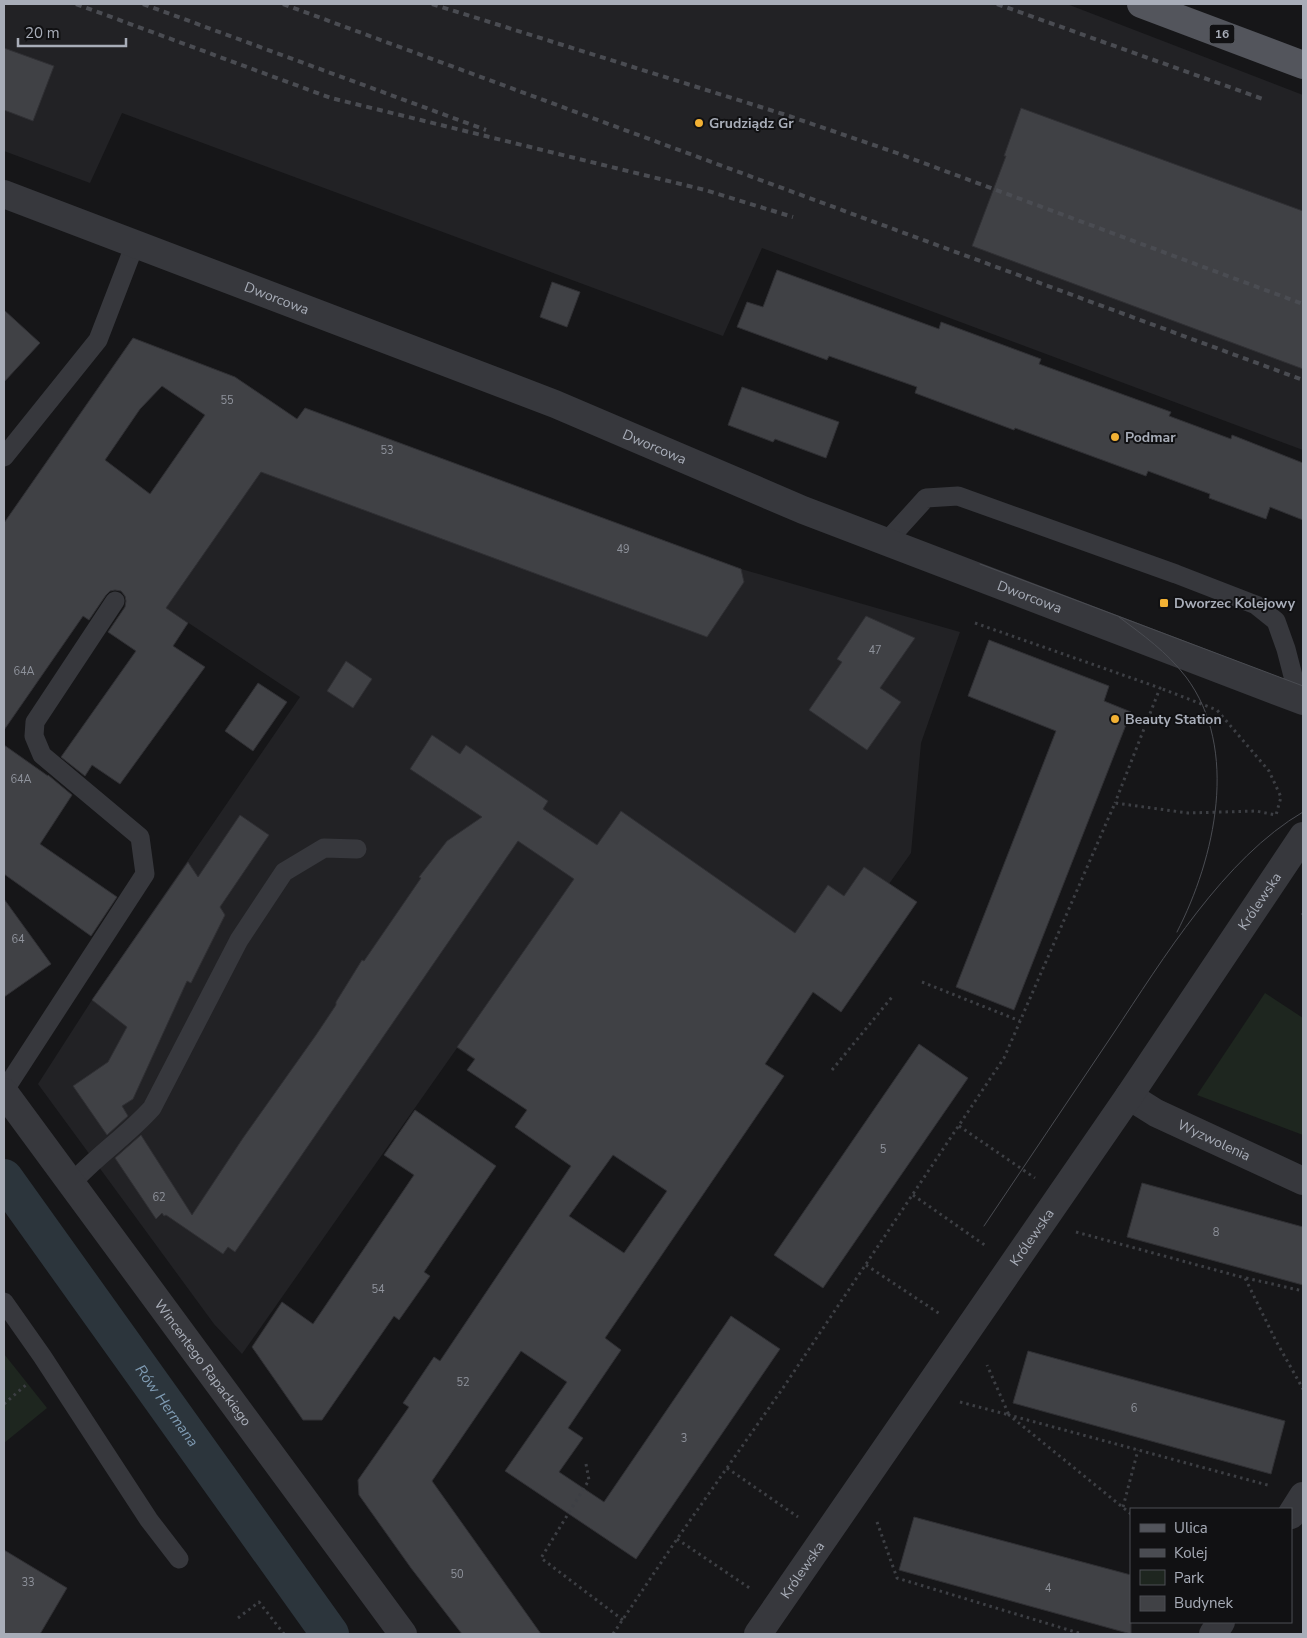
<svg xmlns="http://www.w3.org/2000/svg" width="1307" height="1638" font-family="'Nunito Sans',sans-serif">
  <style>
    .built { fill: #222225 }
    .green { fill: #1e261f }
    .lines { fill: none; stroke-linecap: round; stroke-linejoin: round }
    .canal { stroke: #2c353c; stroke-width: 38 }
    .building { fill: #404145; stroke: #303034; fill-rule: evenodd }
    .path { stroke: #3d3f44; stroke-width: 3; stroke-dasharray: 2.5 4; stroke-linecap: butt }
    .service { stroke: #37383d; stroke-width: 19 }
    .minor { stroke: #37383d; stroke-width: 28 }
    .tertiary { stroke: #37383d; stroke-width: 28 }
    .primary { stroke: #53555c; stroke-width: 28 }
    .tram { stroke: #4a4c52; stroke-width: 1 }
    .rail { stroke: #4a4c52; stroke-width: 4; stroke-dasharray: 6 5; stroke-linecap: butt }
    .poi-dot { fill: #f2b134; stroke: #111113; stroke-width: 2 }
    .labels { text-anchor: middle; stroke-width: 4; stroke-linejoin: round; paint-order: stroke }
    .number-label { font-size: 11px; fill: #8e929b }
    .shield { fill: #111113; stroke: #7b7e86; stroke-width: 1 }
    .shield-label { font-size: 12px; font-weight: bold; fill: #a8adb8 }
    .poi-label { font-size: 14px; font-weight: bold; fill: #a8adb8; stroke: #111113; text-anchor: start }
    .street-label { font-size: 14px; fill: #a8adb8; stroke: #111113 }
    .water-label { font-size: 15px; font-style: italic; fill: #7f9bb3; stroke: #111113 }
  </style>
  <rect width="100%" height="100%" fill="#161618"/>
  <!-- built -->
  <g class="built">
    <path d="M 4,4 L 1067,4 L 1303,95 L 1303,450 L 762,248 L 723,336 L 122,113 L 90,183 L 4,151 Z"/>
    <path d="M 305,408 L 741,569 L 960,632 L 921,743 L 911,853 L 871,909 L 594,1142 L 457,1048 L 242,1354 L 214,1324 L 38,1084 L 92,1000 L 300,697 L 166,608 Z"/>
  </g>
  <!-- green -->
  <g class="green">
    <path d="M 1265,993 L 1303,1018 L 1303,1135 L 1197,1095 Z"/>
    <path d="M 4,1354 L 47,1408 L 4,1443 Z"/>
  </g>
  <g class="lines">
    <!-- canal -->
    <path class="canal" id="s1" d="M 4,1178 L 330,1634"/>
  </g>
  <!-- building -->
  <g class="building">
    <path d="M 4,48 L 54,66 L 33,121 L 4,110 Z"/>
    <path d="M 1021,108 L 1303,211 L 1303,369 L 972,246 L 1006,156 L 1004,156 Z"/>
    <path d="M 777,270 L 939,329 L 941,322 L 1041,359 L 1039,364 L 1171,412 L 1169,416 L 1231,439 L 1232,435 L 1303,463 L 1303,520 L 1270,507 L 1266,519 L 1209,498 L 1210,494 L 1148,471 L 1146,476 L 1015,428 L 1014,430 L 915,393 L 917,387 L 829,356 L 827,360 L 737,327 L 747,302 L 763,307 Z"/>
    <path d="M 552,282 L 580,292 L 567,327 L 540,317 Z"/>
    <path d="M 4,310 L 40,343 L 4,382 Z"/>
    <path d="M 133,338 L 235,377 L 297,419 L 305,408 L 741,569 L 744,582 L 707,637 L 261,472 L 166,608 L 188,623 L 173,646 L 205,667 L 120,784 L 92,765 L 85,776 L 61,757 L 136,651 L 108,632 L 125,607 L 126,601 L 125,596 L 121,591 L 115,590 L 110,591 L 106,595 L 89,620 L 83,616 L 4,730 L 4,523 ZM 162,386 L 205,415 L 150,494 L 105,460 L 140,409 Z"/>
    <path d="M 742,387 L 839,422 L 826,458 L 775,439 L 773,442 L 728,425 Z"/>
    <path d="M 866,616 L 915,638 L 880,688 L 901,702 L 867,750 L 809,710 L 842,662 L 837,659 Z"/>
    <path d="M 989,640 L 1109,686 L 1104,701 L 1131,712 L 1014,1010 L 956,987 L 1056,731 L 968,696 Z"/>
    <path d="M 346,661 L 372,679 L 353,708 L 327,691 Z"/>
    <path d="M 258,683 L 287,702 L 253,751 L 225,731 Z"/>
    <path d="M 432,735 L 460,754 L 466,745 L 548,801 L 543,809 L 597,845 L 621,811 L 795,933 L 828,885 L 844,896 L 864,867 L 917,902 L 841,1012 L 813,992 L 765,1064 L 784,1076 L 605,1338 L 621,1350 L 568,1428 L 583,1438 L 559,1472 L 604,1502 L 731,1316 L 780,1349 L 636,1559 L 505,1471 L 567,1382 L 521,1351 L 432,1481 L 541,1634 L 462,1634 L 411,1568 L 359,1495 L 358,1480 L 409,1407 L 403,1403 L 434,1357 L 440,1361 L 571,1166 L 515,1127 L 527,1110 L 467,1070 L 475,1059 L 457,1047 L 574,879 L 518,841 L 235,1252 L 228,1247 L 223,1254 L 166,1215 L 164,1216 L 162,1213 L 156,1219 L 115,1158 L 141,1135 L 192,1215 L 243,1138 L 316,1035 L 336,1005 L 336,1002 L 362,960 L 364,961 L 421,878 L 419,877 L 447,841 L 482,817 L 410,769 ZM 613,1155 L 667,1191 L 624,1253 L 569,1216 Z"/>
    <path d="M 4,745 L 48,776 L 48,775 L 72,795 L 40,844 L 117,897 L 91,936 L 4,874 Z"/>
    <path d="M 240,815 L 269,835 L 220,907 L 225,915 L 191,983 L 187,981 L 133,1099 L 122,1106 L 128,1116 L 107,1135 L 73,1086 L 108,1062 L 127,1027 L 92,1000 L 188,862 L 198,877 Z"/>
    <path d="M 4,899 L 51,964 L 4,997 Z"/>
    <path d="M 919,1044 L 968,1078 L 823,1288 L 774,1255 Z"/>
    <path d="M 415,1110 L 496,1166 L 424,1272 L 430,1276 L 399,1320 L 394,1316 L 322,1420 L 303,1420 L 252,1347 L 282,1302 L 313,1324 L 414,1175 L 384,1155 Z"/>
    <path d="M 1142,1183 L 1303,1227 L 1303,1285 L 1127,1237 Z"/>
    <path d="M 1028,1351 L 1285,1421 L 1271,1474 L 1013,1403 Z"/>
    <path d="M 914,1517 L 1131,1575 L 1131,1634 L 899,1570 Z"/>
    <path d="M 4,1550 L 67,1588 L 40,1634 L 4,1634 Z"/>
  </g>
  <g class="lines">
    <!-- path -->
    <g class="path">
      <path d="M 975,623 L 1160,688 L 1115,803"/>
      <path d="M 1302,913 L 1303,914"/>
      <path d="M 922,982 L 1020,1021"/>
      <path d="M 832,1070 L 892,997"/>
      <path d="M 959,1126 L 1035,1178"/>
      <path d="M 913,1195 L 986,1246"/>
      <path d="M 1076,1232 L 1245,1278 L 1276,1341 L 1303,1389"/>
      <path d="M 866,1265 L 940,1314"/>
      <path d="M 1246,1278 L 1303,1291"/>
      <path d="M 960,1402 L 1009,1415 L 987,1365"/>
      <path d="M 4,1404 L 27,1384"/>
      <path d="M 586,1464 L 589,1480 L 541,1558 L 623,1620"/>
      <path d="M 727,1468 L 798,1517"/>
      <path d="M 1123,1507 L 1138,1450"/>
      <path d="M 1131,1514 L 1009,1415 L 1271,1486"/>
      <path d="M 877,1522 L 897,1578 L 1082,1634"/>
      <path d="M 677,1539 L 751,1589"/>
      <path d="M 238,1618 L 259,1602 L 284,1634"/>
      <path d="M 613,1634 L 677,1539 L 783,1388 L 1004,1058 L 1115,803 L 1188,813 L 1256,811 L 1276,815 L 1281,797 L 1269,771 L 1217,710 L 1160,688"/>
    </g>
    <!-- service -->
    <g class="service">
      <path d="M 4,457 L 98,340 L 135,244"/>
      <path d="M 886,542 L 926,498 L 958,496 L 1176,574 L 1256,605 L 1276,621 L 1286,649 L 1299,699"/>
      <path d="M 4,1091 L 145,874 L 140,837 L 42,755 L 34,736 L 35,722 L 115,601"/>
      <path d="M 71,1184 C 96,1156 127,1136 152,1108 L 239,940 L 284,872 L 324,848 L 357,849"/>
      <path d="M 4,1302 L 42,1356 L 149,1520 L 179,1559"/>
    </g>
    <!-- minor -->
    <g class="minor">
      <path id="s2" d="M 4,194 L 555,404 L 803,510 L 1303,701"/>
      <path id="s3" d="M 4,1092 L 403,1634"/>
      <path id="s4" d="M 1129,1096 L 1156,1113 L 1303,1181"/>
      <path d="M 1291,1515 L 1303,1496"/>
      <path d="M 1213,1634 L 1221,1622"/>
    </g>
    <!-- tertiary -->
    <path class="tertiary" id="s5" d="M 758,1634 L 1129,1096 L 1303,836"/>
    <!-- primary -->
    <path class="primary" d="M 1141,4 L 1303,65"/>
    <!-- tram -->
    <g class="tram">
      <path d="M 980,564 L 1303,686"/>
      <path d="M 1119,617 C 1144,636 1166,651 1186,677 C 1240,749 1215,858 1177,932"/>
      <path d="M 984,1226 C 1027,1162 1070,1098 1113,1034 C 1163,959 1224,858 1303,812"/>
    </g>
    <!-- rail -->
    <g class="rail">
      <path d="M 76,4 L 331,98 L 705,190 L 793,217"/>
      <path d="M 143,4 L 486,130"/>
      <path d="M 283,4 L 1303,380"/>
      <path d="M 432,4 L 783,114 L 894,152 L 1303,304"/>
      <path d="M 997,4 L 1263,99"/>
    </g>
  </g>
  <!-- markers -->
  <g class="poi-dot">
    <circle cx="699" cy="123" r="5"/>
    <circle cx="1115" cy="437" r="5"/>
    <rect x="1159" y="598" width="10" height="10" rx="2.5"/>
    <circle cx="1115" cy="719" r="5"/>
  </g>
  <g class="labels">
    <!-- number labels -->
    <g class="number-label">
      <text x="227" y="404">55</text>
      <text x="387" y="454">53</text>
      <text x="623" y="553">49</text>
      <text x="875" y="654">47</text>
      <text x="24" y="675">64A</text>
      <text x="21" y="783">64A</text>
      <text x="18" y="943">64</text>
      <text x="883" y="1153">5</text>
      <text x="159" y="1201">62</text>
      <text x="1216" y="1236">8</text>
      <text x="378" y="1293">54</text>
      <text x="463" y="1386">52</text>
      <text x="1134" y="1412">6</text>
      <text x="684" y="1442">3</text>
      <text x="457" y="1578">50</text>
      <text x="28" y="1586">33</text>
      <text x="1048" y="1592">4</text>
    </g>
    <!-- shield labels -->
    <rect class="shield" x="1209.5" y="24.5" width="25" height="19" rx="4"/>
    <g class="shield-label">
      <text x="1222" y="38">16</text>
    </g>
    <!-- poi labels -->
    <g class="poi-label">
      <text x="709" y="128">Grudziądz Gr</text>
      <text x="1125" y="442">Podmar</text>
      <text x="1174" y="608">Dworzec Kolejowy</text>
      <text x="1125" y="724">Beauty Station</text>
    </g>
    <!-- street labels -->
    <g class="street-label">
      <text dy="5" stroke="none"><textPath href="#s2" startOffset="292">Dworcowa</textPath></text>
      <text dy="5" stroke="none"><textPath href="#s2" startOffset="698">Dworcowa</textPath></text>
      <text dy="5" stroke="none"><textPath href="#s2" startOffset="1102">Dworcowa</textPath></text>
      <text dy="5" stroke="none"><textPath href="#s5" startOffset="888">Królewska</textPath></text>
      <text dy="5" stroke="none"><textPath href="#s4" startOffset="96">Wyzwolenia</textPath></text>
      <text dy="5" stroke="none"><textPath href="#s5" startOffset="482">Królewska</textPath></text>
      <text dy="5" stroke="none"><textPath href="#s3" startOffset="336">Wincentego Rapackiego</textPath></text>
      <text dy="5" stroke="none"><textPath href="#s5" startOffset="78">Królewska</textPath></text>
    </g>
    <!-- water labels -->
    <g class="water-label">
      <text dy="5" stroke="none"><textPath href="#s1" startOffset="280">Rów Hermana</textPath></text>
    </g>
  </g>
  <!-- border -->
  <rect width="1307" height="1638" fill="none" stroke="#a8adb8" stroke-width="10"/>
  <!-- legend -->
  <rect x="1130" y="1508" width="162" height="115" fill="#111113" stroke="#4d4f55"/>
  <rect x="1140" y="1524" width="25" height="8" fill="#53555c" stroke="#4d4f55"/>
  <text x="1174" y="1533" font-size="15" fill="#a8adb8">Ulica</text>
  <rect x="1140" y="1549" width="25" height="8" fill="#4a4c52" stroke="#4d4f55"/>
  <text x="1174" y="1558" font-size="15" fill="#a8adb8">Kolej</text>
  <rect x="1140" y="1570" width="25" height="15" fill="#1e261f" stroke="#4d4f55"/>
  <text x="1174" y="1583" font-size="15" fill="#a8adb8">Park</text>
  <rect x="1140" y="1596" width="25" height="15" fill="#404145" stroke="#4d4f55"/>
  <text x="1174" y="1608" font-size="15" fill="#a8adb8">Budynek</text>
  <!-- scale -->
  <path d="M18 38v8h108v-8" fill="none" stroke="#a8adb8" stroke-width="2.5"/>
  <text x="25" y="38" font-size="15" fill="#a8adb8" stroke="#111113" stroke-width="4" paint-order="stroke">20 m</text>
</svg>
